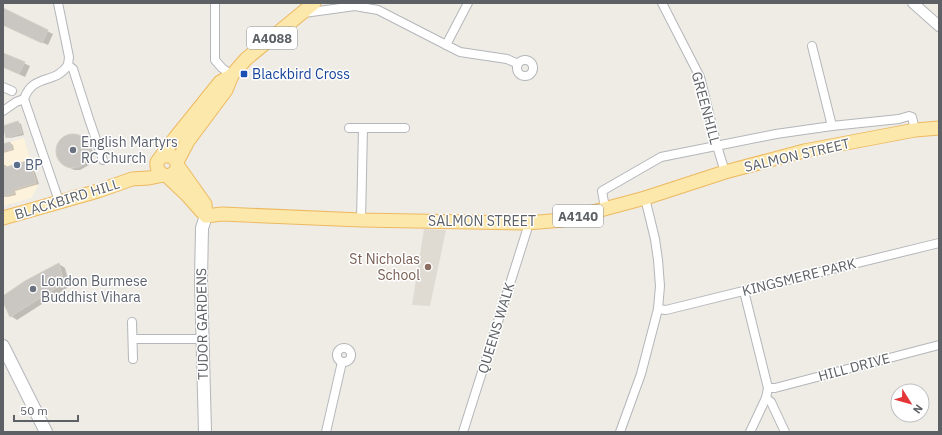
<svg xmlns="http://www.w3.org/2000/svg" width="942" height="435" font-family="'IBM Plex Sans',sans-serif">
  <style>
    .commercial { fill: #fdf2dc }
    .education { fill: #dfdbd3 }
    .shadow { fill: #0003 }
    .building { fill: #cac7c2; stroke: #d4cdc4 }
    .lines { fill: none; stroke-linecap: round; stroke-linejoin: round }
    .minor-casing { stroke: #b3b6ba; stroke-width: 10 }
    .tertiary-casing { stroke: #b3b6ba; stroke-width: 12 }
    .secondary-casing { stroke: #b2b5ba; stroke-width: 14 }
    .primary-casing { stroke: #edb960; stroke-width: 15 }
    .minor { stroke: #fff; stroke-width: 8 }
    .tertiary { stroke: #fff; stroke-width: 10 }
    .secondary { stroke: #fff; stroke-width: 12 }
    .primary { stroke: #fde8ac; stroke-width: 13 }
    .transit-dot { fill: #1a4fb4; stroke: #fff; stroke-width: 1.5 }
    .worship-dot { fill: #6b7280; stroke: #fff; stroke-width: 1.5 }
    .service-dot { fill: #5c6f8a; stroke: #fff; stroke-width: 1.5 }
    .education-dot { fill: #8d6e63; stroke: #fff; stroke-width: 1.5 }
    .labels { text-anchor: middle; stroke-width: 3; stroke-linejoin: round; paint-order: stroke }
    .shield { fill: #fff; stroke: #8e9093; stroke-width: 1 }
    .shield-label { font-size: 13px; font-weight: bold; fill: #5d6165 }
    .transit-label { font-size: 14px; fill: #164399; stroke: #fff; text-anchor: start }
    .street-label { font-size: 14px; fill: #5d6165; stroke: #fff }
    .worship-label { font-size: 14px; fill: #5b616d; stroke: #fff; text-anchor: start }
    .service-label { font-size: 14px; fill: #4e5e75; stroke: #fff; text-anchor: start }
    .education-label { font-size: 14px; fill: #785e54; stroke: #fff; text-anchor: end }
  </style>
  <rect width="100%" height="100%" fill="#efece5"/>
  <!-- commercial -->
  <path class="commercial" d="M 24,138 L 38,186 L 31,198 L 3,206 L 3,144 Z"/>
  <!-- education -->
  <path class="education" d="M 424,229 L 446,230 L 430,306 L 412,305 Z"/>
  <!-- shadow -->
  <g class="shadow">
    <path d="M 3,9 L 53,34 L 48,45 L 3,25 Z"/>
    <path d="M 3,54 L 30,66 L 25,77 L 3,67 Z"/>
    <path d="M 18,122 L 21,124 L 24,135 L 10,138 L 7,137 Z"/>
    <path d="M 73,135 L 83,139 L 91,146 L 94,156 L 89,165 L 80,170 L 74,170 L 60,162 L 57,152 L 60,142 L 63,138 Z"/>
    <path d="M 10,143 L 13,145 L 14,150 L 3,153 L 3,145 Z"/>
    <path d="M 29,161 L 32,163 L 39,184 L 15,191 L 16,195 L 7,197 L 4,196 L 3,191 L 3,165 L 5,165 L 8,168 Z"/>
    <path d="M 59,264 L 65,268 L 70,286 L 17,320 L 11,316 L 3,297 Z"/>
  </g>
  <!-- building -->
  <g class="building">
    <path d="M 3,8 L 48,30 L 42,43 L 3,25 Z"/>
    <path d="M 3,53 L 25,62 L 19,74 L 3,67 Z"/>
    <path d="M 18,121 L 22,133 L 6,138 L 3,126 Z"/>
    <circle cx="73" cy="151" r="17"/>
    <path d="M 10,142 L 12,149 L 3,151 L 3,144 Z"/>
    <path d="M 30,160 L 36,183 L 13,190 L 14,193 L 3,197 L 3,168 Z"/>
    <path d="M 59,263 L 64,283 L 10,317 L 3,302 L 3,296 L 25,281 Z"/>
  </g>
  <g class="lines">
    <defs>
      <g id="minor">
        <path d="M 58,3 L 69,57 L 68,65 L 73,69 L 89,119 L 103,160"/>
        <path d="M 215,3 L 215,60 L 222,68 L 232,75"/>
        <path d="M 662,3 L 700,77 L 717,146 L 725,172"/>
        <path d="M 304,13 L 355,6 L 378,10 L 460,52 L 507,59 L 518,64"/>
        <path d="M 446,45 L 468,3"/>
        <path d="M 812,46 L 832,126"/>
        <circle cx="525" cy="68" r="8"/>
        <path d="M 3,87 L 12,91"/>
        <path d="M 24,99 L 59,201"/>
        <path d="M 3,111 L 16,102 L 24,99 C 33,73 55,85 68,65"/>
        <path d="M 349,128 L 405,128"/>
        <path d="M 605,208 L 602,191 L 661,157 L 776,134 L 832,126 L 899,119 L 909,116 L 912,117 L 915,130"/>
        <path d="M 361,220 L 363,128"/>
        <path d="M 744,291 L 768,388 L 766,398 L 750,432"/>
        <path d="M 658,309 L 666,310 L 939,243"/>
        <path d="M 132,322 L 133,359"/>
        <path d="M 133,339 L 202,339"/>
        <circle cx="344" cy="355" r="7"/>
        <path d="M 768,388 L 775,388 L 939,345"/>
        <path d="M 766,398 L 771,402 L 785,432"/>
        <path d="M 326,432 L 342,362"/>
        <path d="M 463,432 L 527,230 L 527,223"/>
        <path d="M 620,432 L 641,374 L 658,309 L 660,286 L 658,260 L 655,239 L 645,198"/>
      </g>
      <path id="tertiary" d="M 913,3 L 939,26"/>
      <g id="secondary">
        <path d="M 3,346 L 46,432"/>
        <path d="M 205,432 L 201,280 L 202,228 L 206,216"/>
      </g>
      <g id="primary">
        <path d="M 163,156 L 172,156 L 177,162 L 177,170 L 171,175 C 162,177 156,171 157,162 L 175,138 L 220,82 L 232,75 L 246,59 L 314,3"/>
        <path d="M 177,162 L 188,141 L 226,90 L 232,75"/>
        <path d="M 178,166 L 205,204 L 206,216"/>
        <path d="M 167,176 L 187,195 L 202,212"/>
        <path d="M 206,216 L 222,214 L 361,220 L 527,223 L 563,220 L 645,198 L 725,172 L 804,151 L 915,130 L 939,128"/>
        <path d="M 3,218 L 98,191 L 132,179 L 149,178 L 164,175"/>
      </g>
    </defs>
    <!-- minor casing -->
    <use href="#minor" class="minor-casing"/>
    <!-- tertiary casing -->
    <use href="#tertiary" class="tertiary-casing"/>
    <!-- secondary casing -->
    <use href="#secondary" class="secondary-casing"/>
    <!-- primary casing -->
    <use href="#primary" class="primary-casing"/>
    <!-- minor -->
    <use href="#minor" class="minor"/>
    <!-- tertiary -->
    <use href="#tertiary" class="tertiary"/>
    <!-- secondary -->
    <use href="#secondary" class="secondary"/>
    <!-- primary -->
    <use href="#primary" class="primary"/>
  </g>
  <!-- markers -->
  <rect class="transit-dot" x="240" y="70" width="8" height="8" rx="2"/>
  <g class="worship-dot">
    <circle cx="73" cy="150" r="4"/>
    <circle cx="33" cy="289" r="4"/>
  </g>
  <circle class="service-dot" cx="17" cy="165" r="4"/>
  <circle class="education-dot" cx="428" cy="267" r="4"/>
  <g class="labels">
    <!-- shield labels -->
    <g class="shield">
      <rect x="247" y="27" width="50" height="22" rx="3"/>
      <rect x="553" y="205" width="50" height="22" rx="3"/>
    </g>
    <g class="shield-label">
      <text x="272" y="43">A4088</text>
      <text x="578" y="221">A4140</text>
    </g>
    <!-- transit labels -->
    <g class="transit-label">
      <text x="252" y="79">Blackbird Cross</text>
    </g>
    <!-- street labels -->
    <g class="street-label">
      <text transform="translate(706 108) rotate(75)" y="5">GREENHILL</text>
      <text transform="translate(797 155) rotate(-13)" y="5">SALMON STREET</text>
      <text transform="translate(67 199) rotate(-17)" y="5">BLACKBIRD HILL</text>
      <text x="482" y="226">SALMON STREET</text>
      <text transform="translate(799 277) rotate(-14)" y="5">KINGSMERE PARK</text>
      <text transform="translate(202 324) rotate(-91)" y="5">TUDOR GARDENS</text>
      <text transform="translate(496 328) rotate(-73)" y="5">QUEENS WALK</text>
      <text transform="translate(854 367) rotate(-15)" y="5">HILL DRIVE</text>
    </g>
    <!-- worship labels -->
    <g class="worship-label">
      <text x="81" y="147">English Martyrs<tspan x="81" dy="16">RC Church</tspan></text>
      <text x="41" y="286">London Burmese<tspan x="41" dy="16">Buddhist Vihara</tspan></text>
    </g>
    <!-- service labels -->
    <g class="service-label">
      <text x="25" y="170">BP</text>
    </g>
    <!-- education labels -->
    <g class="education-label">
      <text x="420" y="264">St Nicholas<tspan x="420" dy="16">School</tspan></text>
    </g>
  </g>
  <!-- border -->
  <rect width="942" height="435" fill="none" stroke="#5d6165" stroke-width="8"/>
  <!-- north arrow -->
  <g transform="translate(910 403) rotate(127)"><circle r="19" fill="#ffffff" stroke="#bec0c1"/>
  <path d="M0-3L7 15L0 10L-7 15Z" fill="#e43638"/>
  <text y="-6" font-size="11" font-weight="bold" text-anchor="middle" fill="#5d6165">N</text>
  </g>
  <!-- scale -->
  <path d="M14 415v6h64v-6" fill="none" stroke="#5d6165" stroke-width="2"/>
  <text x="20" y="415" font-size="12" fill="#5d6165" stroke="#ffffff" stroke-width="3" paint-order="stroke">50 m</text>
</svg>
